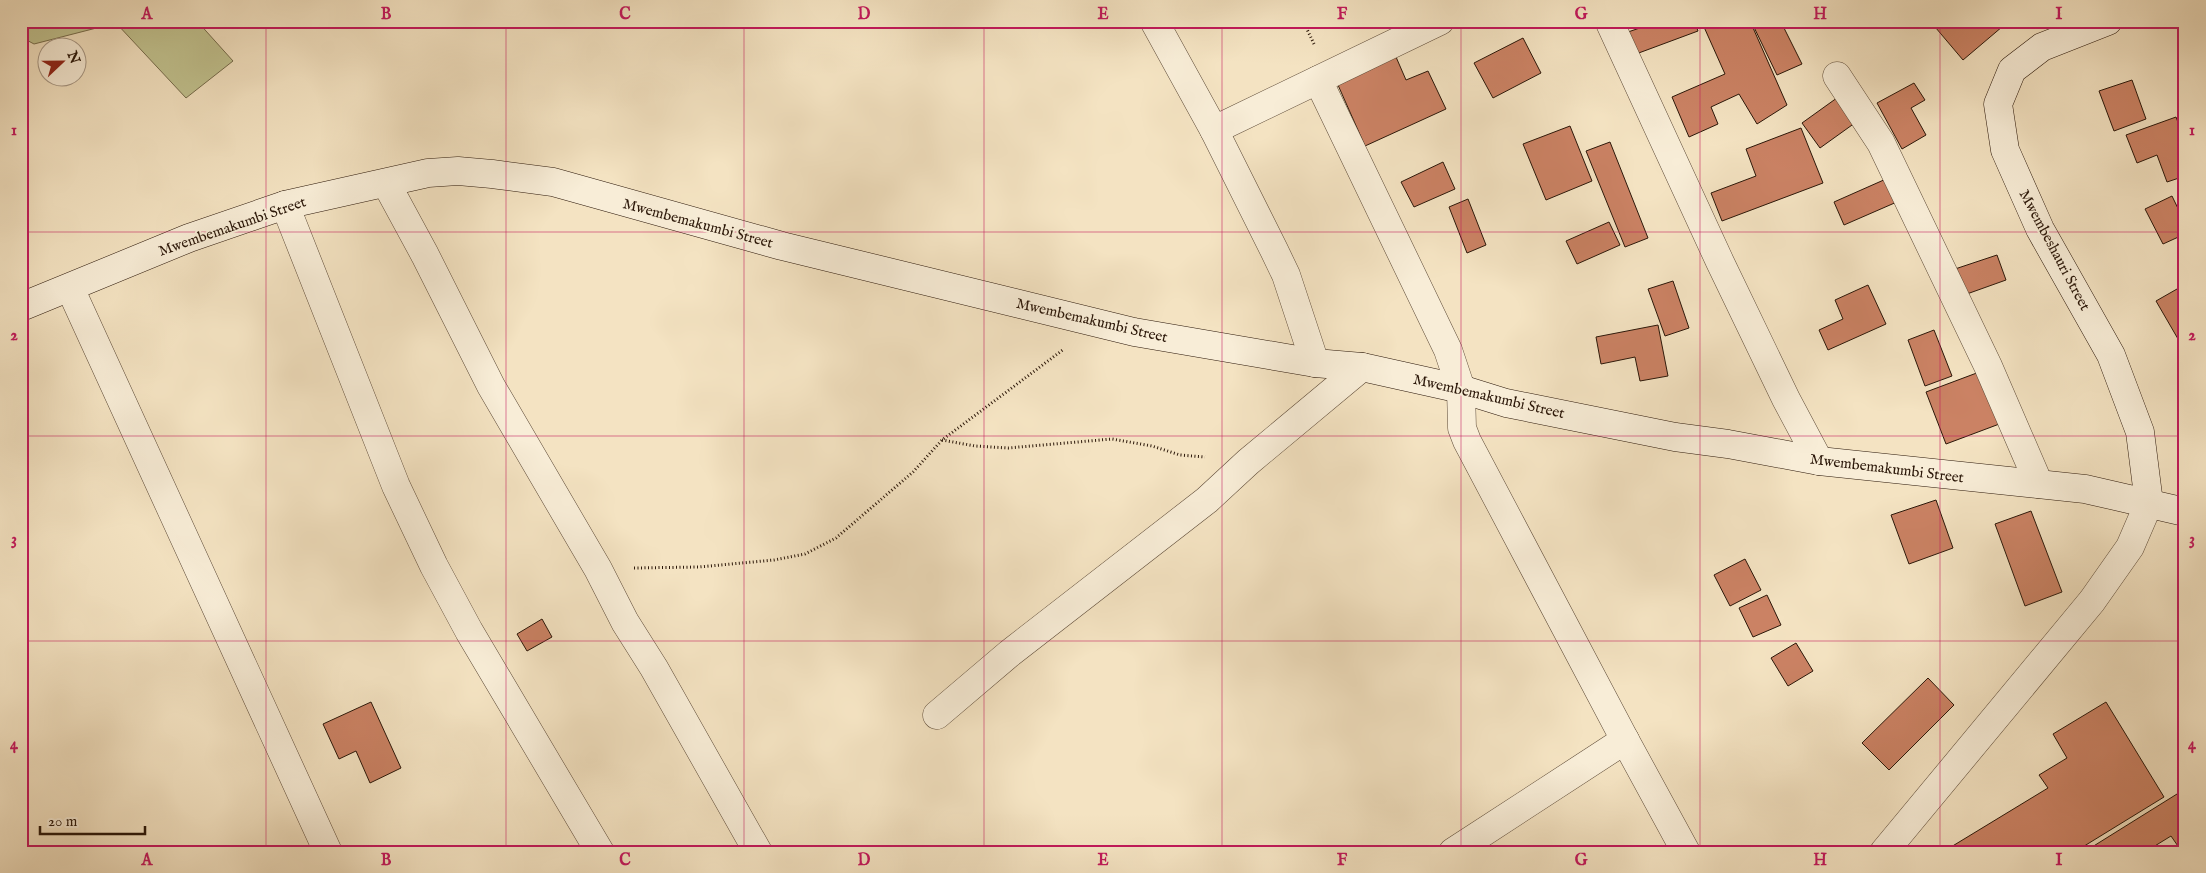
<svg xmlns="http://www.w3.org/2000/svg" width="2206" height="873" font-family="'IM FELL English',serif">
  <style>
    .green { fill: #c1c28f; stroke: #766c4c }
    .building { fill: #cb8264; stroke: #2b1709 }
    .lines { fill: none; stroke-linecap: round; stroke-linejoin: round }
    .street-casing { stroke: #5d4a37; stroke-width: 29 }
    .secondary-casing { stroke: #2b1709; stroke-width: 29 }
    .path { stroke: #2b1709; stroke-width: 3; stroke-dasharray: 1 2.5; stroke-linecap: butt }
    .street { stroke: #f8edd7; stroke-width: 28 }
    .secondary { stroke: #f8edd7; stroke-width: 28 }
    .grid { fill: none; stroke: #c2185b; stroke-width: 1; stroke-opacity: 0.55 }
    .labels { text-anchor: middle; stroke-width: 4; stroke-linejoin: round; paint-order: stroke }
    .street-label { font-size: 15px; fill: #2b1709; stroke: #f8edd7 }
    .neatline { fill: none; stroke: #c2185b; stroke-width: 2 }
    .grid-label { font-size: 16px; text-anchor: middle; font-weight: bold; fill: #c2185b }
  </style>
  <rect width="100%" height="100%" fill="#f4e3c2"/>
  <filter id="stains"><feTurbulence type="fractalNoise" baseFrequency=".004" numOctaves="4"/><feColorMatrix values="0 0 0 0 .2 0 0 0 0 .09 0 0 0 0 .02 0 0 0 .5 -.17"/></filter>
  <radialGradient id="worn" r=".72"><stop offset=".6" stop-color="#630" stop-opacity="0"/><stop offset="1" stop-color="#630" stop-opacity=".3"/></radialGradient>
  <!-- green -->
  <path class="green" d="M 21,21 L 197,21 L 233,61 L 186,98 L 116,23 L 34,44 L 21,37 Z"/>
  <!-- building -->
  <g class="building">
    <path d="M 1660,21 L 1694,21 L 1698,31 L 1636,54 L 1628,32 Z"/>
    <path d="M 1717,21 L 1750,21 L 1787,105 L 1757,124 L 1739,94 L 1711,107 L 1718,124 L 1689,137 L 1672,97 L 1725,74 L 1704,27 Z"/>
    <path d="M 1751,21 L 1797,21 L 1784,28 L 1802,64 L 1777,75 Z"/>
    <path d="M 1930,21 L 2009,21 L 1963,60 Z"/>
    <path d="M 1523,38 L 1541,73 L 1493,98 L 1474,63 Z"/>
    <path d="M 1393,50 L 1406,80 L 1428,71 L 1446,109 L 1365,146 L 1334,76 Z"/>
    <path d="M 2132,80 L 2146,119 L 2114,131 L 2099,91 Z"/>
    <path d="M 1914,83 L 1925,100 L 1911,108 L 1926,135 L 1902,149 L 1877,103 Z"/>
    <path d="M 1848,90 L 1866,115 L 1820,148 L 1802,123 Z"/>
    <path d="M 2176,117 L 2185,141 L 2185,176 L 2167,182 L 2157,155 L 2137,163 L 2126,135 Z"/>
    <path d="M 1570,126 L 1592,181 L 1546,200 L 1523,144 Z"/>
    <path d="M 1801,128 L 1823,183 L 1722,221 L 1711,193 L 1756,176 L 1746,149 Z"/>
    <path d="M 1610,142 L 1648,238 L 1625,247 L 1586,151 Z"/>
    <path d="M 1443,162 L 1455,189 L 1414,207 L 1401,182 Z"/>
    <path d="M 1895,175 L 1906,198 L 1844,225 L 1834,202 Z"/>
    <path d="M 2172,196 L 2185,223 L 2185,234 L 2163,244 L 2145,209 Z"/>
    <path d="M 1468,199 L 1486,245 L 1467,253 L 1449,207 Z"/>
    <path d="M 1609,222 L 1620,245 L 1577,264 L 1566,241 Z"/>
    <path d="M 1997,255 L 2006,280 L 1964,295 L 1955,269 Z"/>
    <path d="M 1673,281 L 1689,328 L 1665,336 L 1648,289 Z"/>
    <path d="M 1868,285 L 1886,324 L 1828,350 L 1819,330 L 1843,319 L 1835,300 Z"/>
    <path d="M 2184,285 L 2185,285 L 2185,351 L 2156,301 Z"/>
    <path d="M 1658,325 L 1668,376 L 1640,381 L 1635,357 L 1601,364 L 1596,337 Z"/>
    <path d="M 1934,330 L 1952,376 L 1925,386 L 1908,340 Z"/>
    <path d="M 1982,371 L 2002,423 L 1946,444 L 1926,392 Z"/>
    <path d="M 1936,500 L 1953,548 L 1909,564 L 1891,515 Z"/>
    <path d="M 2031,511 L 2062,592 L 2025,606 L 1995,524 Z"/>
    <path d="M 1745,559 L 1761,590 L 1730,606 L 1714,575 Z"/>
    <path d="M 1767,595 L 1781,625 L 1753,637 L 1739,608 Z"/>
    <path d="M 542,619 L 552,637 L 527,651 L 517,634 Z"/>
    <path d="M 1796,643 L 1813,671 L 1788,686 L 1771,658 Z"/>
    <path d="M 1928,678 L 1954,705 L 1889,770 L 1862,743 Z"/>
    <path d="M 371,702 L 401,768 L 370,783 L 356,751 L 339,759 L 323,724 Z"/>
    <path d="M 2106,702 L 2164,797 L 2081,848 L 2083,852 L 1947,852 L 1946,850 L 2048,788 L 2039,775 L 2067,758 L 2053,734 Z"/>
    <path d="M 2177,794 L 2185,807 L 2185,852 L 2182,852 L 2171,836 L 2145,852 L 2084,852 Z"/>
  </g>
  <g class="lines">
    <defs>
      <g id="street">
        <path d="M 1154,21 L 1214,130 L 1274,250 L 1286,275 L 1315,363"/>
        <path d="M 1609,21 L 1720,262 L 1786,399 L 1819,461"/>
        <path d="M 1837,76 L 1881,143 L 1988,366 L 2039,484"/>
        <path d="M 1318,80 L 1448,350 L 1461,389 L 1462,428 L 1467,441 L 1625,740 L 1686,852"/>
        <path d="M 1214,130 L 1440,21"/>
        <path d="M 386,183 L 425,255 L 491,386 L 598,569 L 625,622 L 654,668 L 758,852"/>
        <path d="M 285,205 L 396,486 L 434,566 L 469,631 L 600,852"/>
        <path d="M 70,288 L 328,852"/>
        <path d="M 937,715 L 1010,653 L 1207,500 L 1248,462 L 1362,367"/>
        <path d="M 1453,852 L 1625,740"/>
        <path d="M 1884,852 L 2092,601 L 2130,547 L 2149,503"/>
      </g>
      <g id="secondary">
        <path d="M 2108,21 L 2042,47 L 2012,70 L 1998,104 L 2005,150 L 2040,229 L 2111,355 L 2140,432 L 2149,503"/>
        <path d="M 21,307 L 189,238 L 285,205 L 428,173 L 458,171 L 492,174 L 553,182 L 782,246 L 1134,332 L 1315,363 L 1362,367 L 1461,389 L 1506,403 L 1675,437 L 1728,444 L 1819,461 L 2085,489 L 2185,512"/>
      </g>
    </defs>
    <!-- street casing -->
    <use href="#street" class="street-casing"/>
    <!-- secondary casing -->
    <use href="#secondary" class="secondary-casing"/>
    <!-- path -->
    <g class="path">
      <path d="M 1303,21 L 1315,46"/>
      <path d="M 942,440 L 975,446 L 1008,448 L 1112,439 L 1152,446 L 1180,455 L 1205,457"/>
      <path d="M 634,568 L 699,567 L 774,560 L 805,554 L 836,538 L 913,472 L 942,440 L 1064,349"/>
    </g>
    <!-- street -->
    <use href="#street" class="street"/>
    <!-- secondary -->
    <use href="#secondary" class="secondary"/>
  </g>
  <!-- grid -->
  <path class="grid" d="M 266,21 L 266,852M 506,21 L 506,852M 744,21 L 744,852M 984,21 L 984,852M 1222,21 L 1222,852M 1461,21 L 1461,852M 1700,21 L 1700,852M 1940,21 L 1940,852M 21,232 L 2185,232M 21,436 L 2185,436M 21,641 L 2185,641"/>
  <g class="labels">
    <!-- street labels -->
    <g class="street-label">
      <text transform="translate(698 223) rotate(15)" y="5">Mwembemakumbi Street</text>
      <text transform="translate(232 226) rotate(-19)" y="5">Mwembemakumbi Street</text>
      <text transform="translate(2055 250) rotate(62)" y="5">Mwembeshauri Street</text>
      <text transform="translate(1092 320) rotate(13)" y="5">Mwembemakumbi Street</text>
      <text transform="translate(1489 396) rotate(13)" y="5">Mwembemakumbi Street</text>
      <text transform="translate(1887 468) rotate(7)" y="5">Mwembemakumbi Street</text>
    </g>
  </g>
  <!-- margin -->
  <rect width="2206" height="873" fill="none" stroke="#f4e3c2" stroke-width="55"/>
  <!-- north arrow -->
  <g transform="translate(62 62) rotate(68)"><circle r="24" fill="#f8edd7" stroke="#a69785"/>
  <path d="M0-4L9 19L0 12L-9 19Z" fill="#8f2418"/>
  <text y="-8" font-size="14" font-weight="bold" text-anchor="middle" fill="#2b1709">N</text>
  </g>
  <!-- scale -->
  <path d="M40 826v8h105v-8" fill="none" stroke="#2b1709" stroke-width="2.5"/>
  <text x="48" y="826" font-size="15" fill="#2b1709" stroke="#f8edd7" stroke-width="4" paint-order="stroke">20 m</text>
  <rect x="28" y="28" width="2150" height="818" class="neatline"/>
  <g class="grid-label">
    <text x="147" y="19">A</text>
    <text x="386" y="19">B</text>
    <text x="625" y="19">C</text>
    <text x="864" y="19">D</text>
    <text x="1103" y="19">E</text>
    <text x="1342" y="19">F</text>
    <text x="1581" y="19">G</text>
    <text x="1820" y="19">H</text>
    <text x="2059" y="19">I</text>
    <text x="14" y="135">1</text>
    <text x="2192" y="135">1</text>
    <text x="14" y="340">2</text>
    <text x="2192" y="340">2</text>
    <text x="14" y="544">3</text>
    <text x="2192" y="544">3</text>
    <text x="14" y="749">4</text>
    <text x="2192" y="749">4</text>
    <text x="147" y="865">A</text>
    <text x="386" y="865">B</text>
    <text x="625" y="865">C</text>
    <text x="864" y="865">D</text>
    <text x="1103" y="865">E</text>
    <text x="1342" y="865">F</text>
    <text x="1581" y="865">G</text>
    <text x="1820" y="865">H</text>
    <text x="2059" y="865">I</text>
  </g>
  <rect width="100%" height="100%" filter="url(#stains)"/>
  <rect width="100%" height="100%" fill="url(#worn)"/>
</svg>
